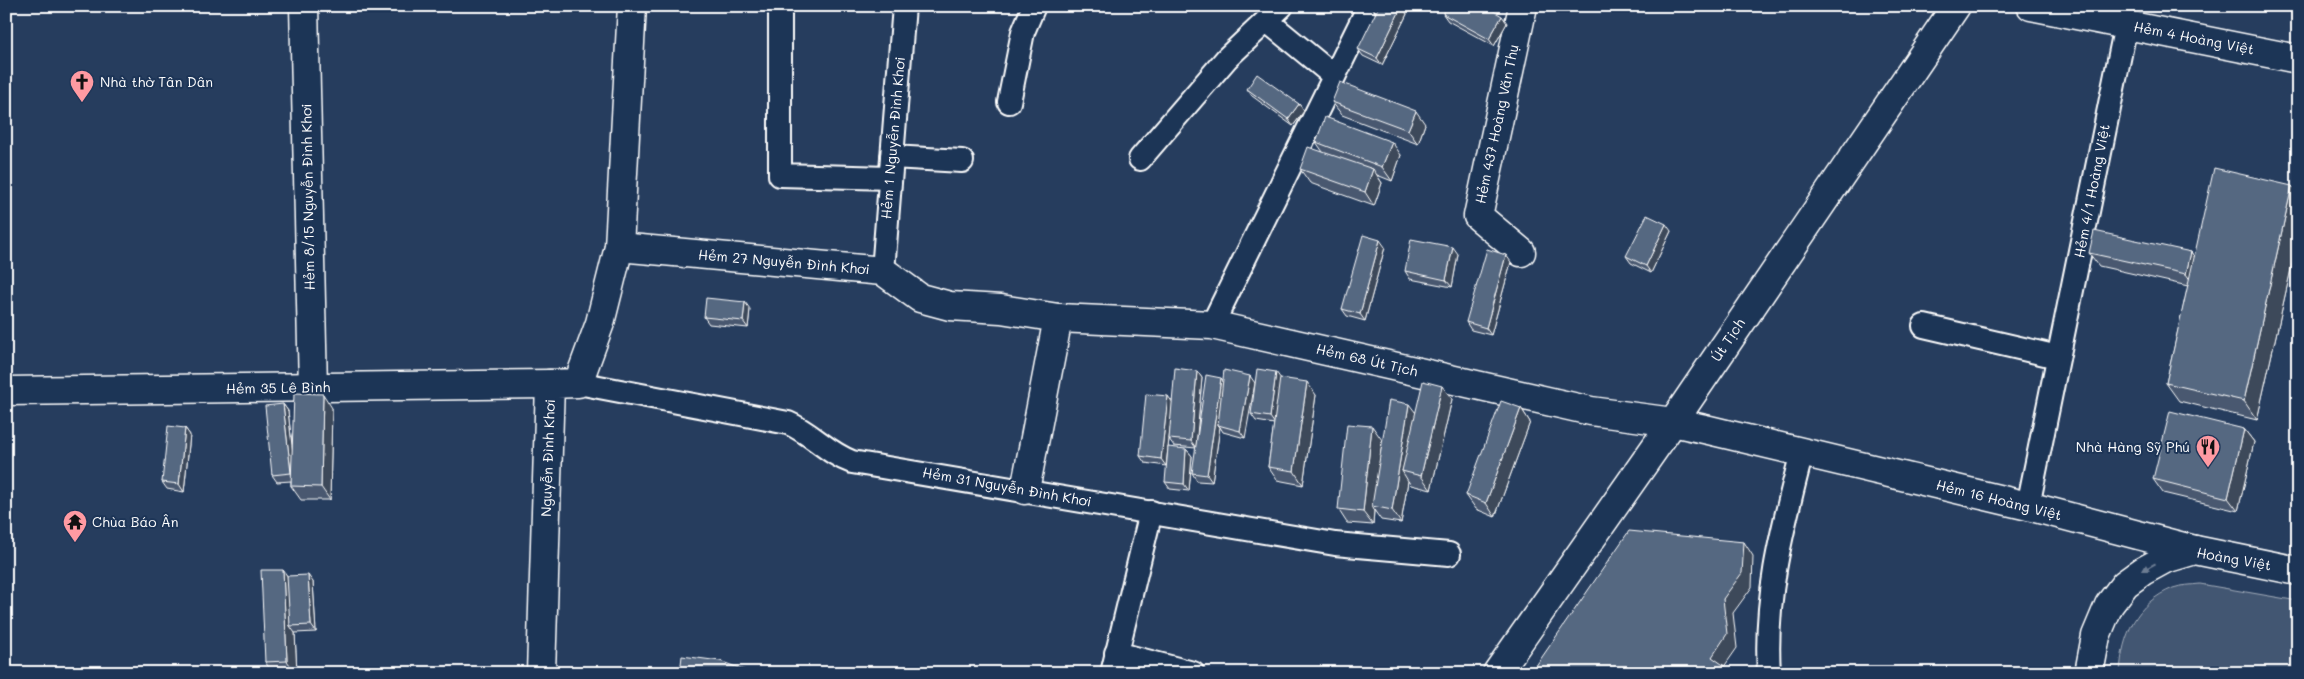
<svg xmlns="http://www.w3.org/2000/svg" width="2304" height="679" font-family="Mali,sans-serif">
  <style>
    .green { fill: #425672; stroke: #a0aab8 }
    .lines { fill: none; stroke-linecap: round; stroke-linejoin: round }
    .service-casing { stroke: #fff; stroke-width: 26 }
    .minor-casing { stroke: #fff; stroke-width: 31 }
    .tertiary-casing { stroke: #fff; stroke-width: 31 }
    .service { stroke: #1d3557; stroke-width: 22 }
    .minor { stroke: #1d3557; stroke-width: 28 }
    .tertiary { stroke: #1d3557; stroke-width: 28 }
    .wall { fill: #49596f; stroke: #fff }
    .shaded-wall { fill: #3c485a; stroke: #fff }
    .building { fill: #556781; stroke: #fff }
    .oneway { fill: #6c7c92 }
    .labels { text-anchor: middle; stroke-width: 4; stroke-linejoin: round; paint-order: stroke }
    .street-label { font-size: 14px; fill: #fff; stroke: #1d3557 }
    .poi-label { font-size: 14px; fill: #fff; stroke: #1d3557; text-anchor: start }
  </style>
  <rect width="100%" height="100%" fill="#263d5e"/>
  <filter id="ink" filterUnits="userSpaceOnUse"><feTurbulence type="fractalNoise" baseFrequency=".02" numOctaves="2"/><feDisplacementMap in="SourceGraphic" scale="10" xChannelSelector="R" yChannelSelector="G"/><feConvolveMatrix kernelMatrix="1 2 1 2 8 2 1 2 1" color-interpolation-filters="sRGB"/></filter>
  <g filter="url(#ink)">
    <!-- green -->
    <path class="green" d="M 2200,584 L 2298,601 L 2298,673 L 2120,673 C 2122,635 2136,603 2173,588 C 2181,585 2192,585 2200,584 Z"/>
    <g class="lines">
      <defs>
        <g id="service">
          <path d="M 780,6 L 780,175 L 890,178"/>
          <path d="M 1267,21 L 1334,76"/>
          <path d="M 1009,102 L 1023,32 L 1034,6"/>
          <path d="M 892,157 L 962,161"/>
          <path d="M 1140,159 L 1227,58 L 1282,6"/>
          <path d="M 883,271 L 904,6"/>
          <path d="M 1212,325 L 1364,16"/>
          <path d="M 1924,326 L 2058,357"/>
          <path d="M 578,383 L 788,423 C 812,433 827,453 852,462 L 1335,544 L 1449,554"/>
          <path d="M 2028,506 L 2126,25"/>
          <path d="M 1116,653 L 1193,673"/>
          <path d="M 1112,673 L 1151,512"/>
          <path d="M 1769,673 C 1764,595 1783,527 1802,452"/>
        </g>
        <g id="minor">
          <path d="M 304,6 L 313,387"/>
          <path d="M 2031,6 L 2298,59"/>
          <path d="M 619,247 L 883,271 L 920,298 L 950,306 L 1001,309 L 1058,318 L 1212,325 L 1591,411 L 1673,422 L 1709,430 L 2028,506 L 2195,550"/>
          <path d="M 1521,252 L 1478,216 L 1523,6"/>
          <path d="M 6,391 L 550,384"/>
          <path d="M 1025,490 L 1058,318"/>
          <path d="M 541,673 L 550,384 L 578,383 L 600,323 L 619,247 L 632,6"/>
          <path d="M 2089,673 L 2096,636 L 2109,605 L 2125,584 L 2143,571 L 2165,559 L 2195,550 L 2298,571"/>
        </g>
        <path id="tertiary" d="M 1497,673 L 1673,422 L 1956,6"/>
      </defs>
      <!-- service casing -->
      <use href="#service" class="service-casing"/>
      <!-- minor casing -->
      <use href="#minor" class="minor-casing"/>
      <!-- tertiary casing -->
      <use href="#tertiary" class="tertiary-casing"/>
      <!-- service -->
      <use href="#service" class="service"/>
      <!-- minor -->
      <use href="#minor" class="minor"/>
      <!-- tertiary -->
      <use href="#tertiary" class="tertiary"/>
    </g>
    <!-- wall -->
    <g class="wall">
      <path d="M 1402,6 L 1407,14 L 1382,65 L 1363,56 L 1358,49 Z"/>
      <path d="M 1443,14 L 1507,23 L 1494,46 L 1448,21 Z"/>
      <path d="M 1247,89 L 1299,104 L 1304,111 L 1293,126 L 1252,96 Z"/>
      <path d="M 1332,102 L 1425,124 L 1418,144 L 1342,115 Z"/>
      <path d="M 1316,142 L 1401,155 L 1392,181 L 1377,175 L 1382,183 L 1374,206 L 1310,183 L 1300,169 L 1323,152 Z"/>
      <path d="M 2298,194 L 2298,238 L 2257,420 L 2179,401 L 2166,383 L 2188,286 L 2099,266 L 2089,253 L 2191,252 L 2194,257 Z"/>
      <path d="M 1671,231 L 1651,273 L 1631,263 L 1626,256 Z"/>
      <path d="M 1385,247 L 1365,321 L 1347,316 L 1342,309 Z"/>
      <path d="M 1458,254 L 1452,287 L 1410,279 L 1405,271 Z"/>
      <path d="M 1511,262 L 1491,335 L 1471,330 L 1466,322 Z"/>
      <path d="M 750,309 L 748,328 L 709,324 L 704,317 Z"/>
      <path d="M 1197,371 L 1202,378 L 1196,448 L 1174,446 L 1169,439 L 1166,466 L 1145,463 L 1140,456 L 1172,402 Z"/>
      <path d="M 1221,378 L 1223,381 L 1245,438 L 1223,432 L 1220,427 L 1212,482 L 1197,481 L 1192,473 Z"/>
      <path d="M 1280,378 L 1316,395 L 1303,485 L 1277,480 L 1268,467 L 1274,424 L 1256,421 L 1251,414 Z"/>
      <path d="M 1452,399 L 1431,490 L 1411,485 L 1408,481 L 1401,523 L 1381,520 L 1374,510 L 1373,525 L 1347,523 L 1338,509 L 1382,440 L 1380,458 L 1415,412 Z"/>
      <path d="M 283,404 L 288,411 L 292,444 L 332,408 L 330,500 L 301,500 L 291,486 L 291,481 L 277,482 L 272,475 Z"/>
      <path d="M 1521,408 L 1530,422 L 1495,517 L 1476,509 L 1466,495 Z"/>
      <path d="M 185,428 L 190,435 L 184,492 L 167,489 L 162,482 Z"/>
      <path d="M 2244,429 L 2254,442 L 2238,511 L 2163,493 L 2153,479 Z"/>
      <path d="M 1186,449 L 1192,456 L 1189,491 L 1170,489 L 1165,482 Z"/>
      <path d="M 283,570 L 287,576 L 313,582 L 316,632 L 295,633 L 297,673 L 273,673 L 265,662 Z"/>
    </g>
    <!-- shaded-wall -->
    <g class="shaded-wall">
      <path d="M 1402,6 L 1407,14 L 1382,65 L 1377,58 Z"/>
      <path d="M 1502,16 L 1507,23 L 1494,46 L 1489,39 Z"/>
      <path d="M 1299,104 L 1304,111 L 1293,126 L 1288,119 Z"/>
      <path d="M 1416,111 L 1425,124 L 1418,144 L 1408,130 Z"/>
      <path d="M 1392,142 L 1401,155 L 1392,181 L 1382,167 Z"/>
      <path d="M 1373,169 L 1382,183 L 1374,206 L 1365,192 Z"/>
      <path d="M 2292,186 L 2298,194 L 2298,238 L 2257,420 L 2244,401 Z"/>
      <path d="M 1666,224 L 1671,231 L 1651,273 L 1646,266 Z"/>
      <path d="M 1380,240 L 1385,247 L 1365,321 L 1360,314 Z"/>
      <path d="M 1453,247 L 1458,254 L 1452,287 L 1446,280 Z"/>
      <path d="M 2191,252 L 2200,265 L 2196,288 L 2186,274 Z"/>
      <path d="M 1506,255 L 1511,262 L 1491,335 L 1486,328 Z"/>
      <path d="M 745,302 L 750,309 L 748,328 L 743,321 Z"/>
      <path d="M 1197,371 L 1202,378 L 1196,448 L 1191,441 Z"/>
      <path d="M 1276,372 L 1281,379 L 1275,424 L 1270,417 Z"/>
      <path d="M 1250,376 L 1255,383 L 1245,438 L 1240,431 Z"/>
      <path d="M 1221,378 L 1226,385 L 1218,425 L 1220,427 L 1212,482 L 1207,475 Z"/>
      <path d="M 1307,382 L 1316,395 L 1303,485 L 1294,471 Z"/>
      <path d="M 1442,386 L 1452,399 L 1431,490 L 1421,476 Z"/>
      <path d="M 323,394 L 332,408 L 330,500 L 321,487 Z"/>
      <path d="M 1168,396 L 1173,403 L 1166,466 L 1161,459 Z"/>
      <path d="M 283,404 L 288,411 L 296,480 L 291,473 Z"/>
      <path d="M 1409,404 L 1419,417 L 1402,471 L 1408,481 L 1401,523 L 1392,510 Z"/>
      <path d="M 1521,408 L 1530,422 L 1495,517 L 1486,503 Z"/>
      <path d="M 1372,426 L 1382,440 L 1375,507 L 1372,506 L 1374,510 L 1373,525 L 1363,512 Z"/>
      <path d="M 185,428 L 190,435 L 184,492 L 179,484 Z"/>
      <path d="M 2244,429 L 2254,442 L 2238,511 L 2228,498 Z"/>
      <path d="M 1186,449 L 1192,456 L 1189,491 L 1184,484 Z"/>
      <path d="M 1744,542 L 1753,556 L 1752,587 L 1733,613 L 1737,648 L 1721,671 L 1712,657 L 1723,599 Z"/>
      <path d="M 283,570 L 292,583 L 290,626 L 295,633 L 297,673 L 296,673 L 287,661 Z"/>
      <path d="M 308,575 L 313,582 L 316,632 L 311,625 Z"/>
      <path d="M 1729,669 L 1732,673 L 1726,673 Z"/>
    </g>
    <!-- building -->
    <g class="building">
      <path d="M 1379,6 L 1402,6 L 1377,58 L 1358,49 Z"/>
      <path d="M 1447,6 L 1485,6 L 1502,16 L 1489,39 L 1443,14 Z"/>
      <path d="M 1257,74 L 1299,104 L 1288,119 L 1247,89 Z"/>
      <path d="M 1340,82 L 1416,111 L 1408,130 L 1332,102 Z"/>
      <path d="M 1325,117 L 1392,142 L 1382,167 L 1316,142 Z"/>
      <path d="M 1308,147 L 1373,169 L 1365,192 L 1300,169 Z"/>
      <path d="M 2214,168 L 2292,186 L 2244,401 L 2166,383 Z"/>
      <path d="M 1647,215 L 1666,224 L 1646,266 L 1626,256 Z"/>
      <path d="M 2094,231 L 2191,252 L 2186,274 L 2089,253 Z"/>
      <path d="M 1363,235 L 1380,240 L 1360,314 L 1342,309 Z"/>
      <path d="M 1411,239 L 1453,247 L 1446,280 L 1405,271 Z"/>
      <path d="M 1487,249 L 1506,255 L 1486,328 L 1466,322 Z"/>
      <path d="M 706,298 L 745,302 L 743,321 L 704,317 Z"/>
      <path d="M 1175,368 L 1197,371 L 1191,441 L 1169,439 Z"/>
      <path d="M 1257,369 L 1276,372 L 1270,417 L 1251,414 Z"/>
      <path d="M 1224,370 L 1250,376 L 1240,431 L 1218,425 Z"/>
      <path d="M 1206,375 L 1221,378 L 1207,475 L 1192,473 Z"/>
      <path d="M 1280,378 L 1307,382 L 1294,471 L 1268,467 Z"/>
      <path d="M 1423,381 L 1442,386 L 1421,476 L 1402,471 Z"/>
      <path d="M 294,393 L 323,394 L 321,487 L 291,486 Z"/>
      <path d="M 1146,394 L 1168,396 L 1161,459 L 1140,456 Z"/>
      <path d="M 1389,400 L 1409,404 L 1392,510 L 1372,506 Z"/>
      <path d="M 1501,401 L 1521,408 L 1486,503 L 1466,495 Z"/>
      <path d="M 283,404 L 291,473 L 272,475 L 265,406 Z"/>
      <path d="M 2170,411 L 2244,429 L 2228,498 L 2153,479 Z"/>
      <path d="M 1347,424 L 1372,426 L 1363,512 L 1338,509 Z"/>
      <path d="M 168,426 L 185,428 L 179,484 L 162,482 Z"/>
      <path d="M 1168,447 L 1186,449 L 1184,484 L 1165,482 Z"/>
      <path d="M 1629,531 L 1744,542 L 1742,573 L 1723,599 L 1727,634 L 1712,657 L 1729,669 L 1726,673 L 1531,673 Z"/>
      <path d="M 261,570 L 283,570 L 287,661 L 265,662 Z"/>
      <path d="M 308,575 L 311,625 L 290,626 L 287,576 Z"/>
      <path d="M 682,656 L 720,661 L 752,673 L 680,673 Z"/>
    </g>
    <!-- one-way arrows -->
    <defs><path id="oneway-solid" d="M-6-.8H1V-3.2L6.5 0L1 3.2V.8H-6Z" transform="scale(1.25)"/></defs>
    <use class="oneway" href="#oneway-solid" transform="translate(2149 567) rotate(151)"/>
  </g>
  <!-- icons -->
  <defs>
    <symbol id="church-pin" viewBox="-11 -11 22 30"><path d="M0 17L-7.5 6A9.5 9.5 0 1 1 7.5 6Z" fill="#ff9aa2" stroke="#1d3557"/><path d="M-1.2-6h2.4v3.5h3.3v2.4h-3.3V6h-2.4V-.1h-3.3v-2.4h3.3Z" fill="#111"/></symbol>
    <symbol id="restaurant-pin" viewBox="-11 -11 22 30"><path d="M0 17L-7.5 6A9.5 9.5 0 1 1 7.5 6Z" fill="#ff9aa2" stroke="#1d3557"/><path d="M-5-6h1v4h1v-4h1v4h1v-4h1v5L-1.5 .5V6h-2V.5L-5-1ZM5-6V6H3V1.5H1.5Q1.5-4 5-6Z" fill="#111"/></symbol>
    <symbol id="temple-pin" viewBox="-11 -11 22 30"><path d="M0 17L-7.5 6A9.5 9.5 0 1 1 7.5 6Z" fill="#ff9aa2" stroke="#1d3557"/><path d="M0-6L5-2H3V0L6.5 2.5H4V6H1.5V3h-3V6H-4V2.5H-6.5L-3 0V-2H-5Z" fill="#111"/></symbol>
  </defs>
  <g fill-rule="evenodd">
    <use href="#church-pin" x="68" y="68" width="28" height="38"/>
    <use href="#restaurant-pin" x="2194" y="433" width="28" height="38"/>
    <use href="#temple-pin" x="61" y="508" width="28" height="38"/>
  </g>
  <g class="labels">
    <!-- street labels -->
    <g class="street-label">
      <text transform="translate(2194 38) rotate(11)" y="5">Hẻm 4 Hoàng Việt</text>
      <text transform="translate(1497 124) rotate(-78)" y="5">Hẻm 437 Hoàng Văn Thụ</text>
      <text transform="translate(893 138) rotate(-85)" y="5">Hẻm 1 Nguyễn Đình Khơi</text>
      <text transform="translate(2092 191) rotate(-79)" y="5">Hẻm 4/1 Hoàng Việt</text>
      <text transform="translate(308 197) rotate(-91)" y="5">Hẻm 8/15 Nguyễn Đình Khơi</text>
      <text transform="translate(784 262) rotate(5)" y="5">Hẻm 27 Nguyễn Đình Khơi</text>
      <text transform="translate(1728 340) rotate(-56)" y="5">Út Tịch</text>
      <text transform="translate(1367 360) rotate(13)" y="5">Hẻm 68 Út Tịch</text>
      <text transform="translate(278 388) rotate(-1)" y="5">Hẻm 35 Lê Bình</text>
      <text transform="translate(548 458) rotate(-88)" y="5">Nguyễn Đình Khơi</text>
      <text transform="translate(1007 487) rotate(10)" y="5">Hẻm 31 Nguyễn Đình Khơi</text>
      <text transform="translate(1999 500) rotate(14)" y="5">Hẻm 16 Hoàng Việt</text>
      <text transform="translate(2234 559) rotate(10)" y="5">Hoàng Việt</text>
    </g>
    <!-- poi labels -->
    <g class="poi-label">
      <text x="100" y="87">Nhà thờ Tân Dân</text>
      <text x="2190" y="452" text-anchor="end">Nhà Hàng Sỹ Phú</text>
      <text x="92" y="527">Chùa Báo Ân</text>
    </g>
  </g>
  <!-- margin -->
  <rect width="2304" height="679" fill="none" stroke="#1d3557" stroke-width="25"/>
  <rect x="12" y="12" width="2279" height="654" fill="none" stroke="#fff" stroke-width="2" filter="url(#ink)"/>
</svg>
